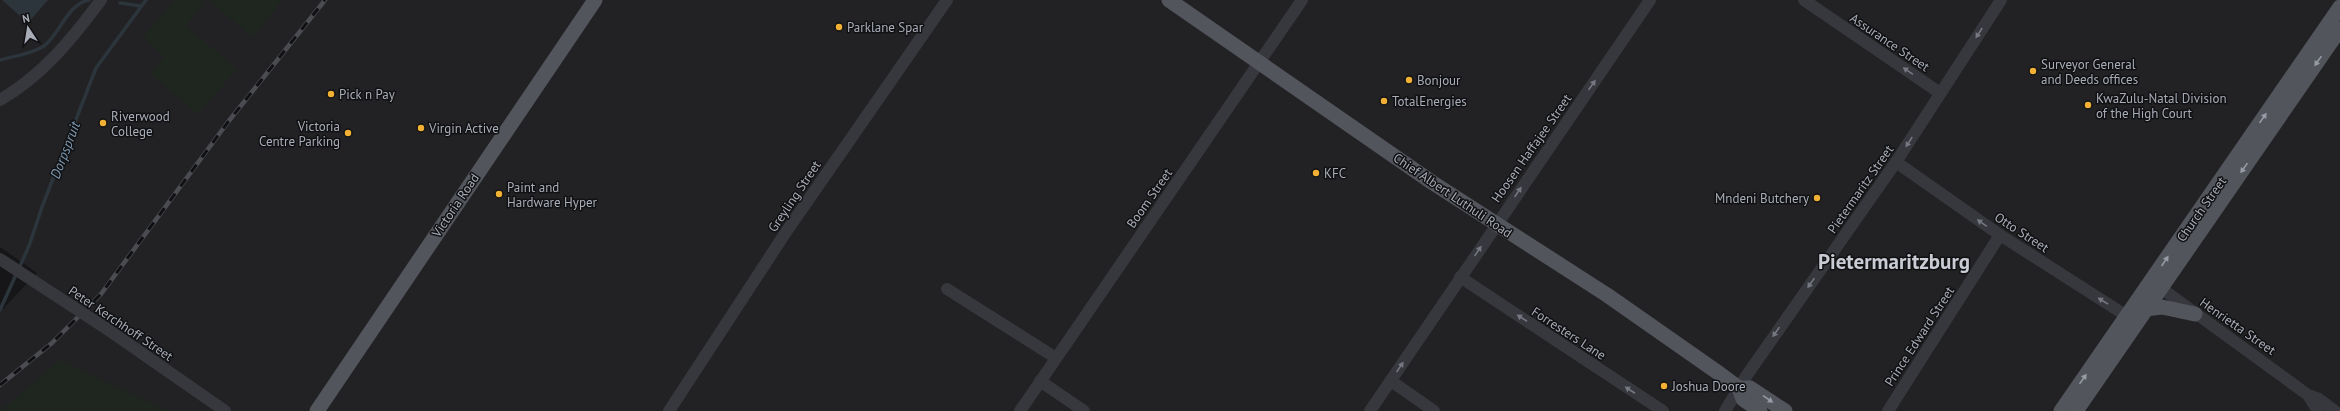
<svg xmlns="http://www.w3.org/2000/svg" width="2340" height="411" font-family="'PT Sans',sans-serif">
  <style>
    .built { fill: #222225 }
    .green { fill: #1e261f }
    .water { fill: #2c353c }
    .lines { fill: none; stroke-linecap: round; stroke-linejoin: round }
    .stream { stroke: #2c353c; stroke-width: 3.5 }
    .minor { stroke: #37383d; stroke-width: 12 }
    .major { stroke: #53555c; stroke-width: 15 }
    .rail-casing { stroke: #4a4c52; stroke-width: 4.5 }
    .rail { stroke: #111113; stroke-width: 3; stroke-dasharray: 9; stroke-linecap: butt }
    .minor-bridge { stroke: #37383d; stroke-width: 12 }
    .oneway { fill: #757881 }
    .oneway2 { fill: #979ba6 }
    .poi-dot { fill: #f2b134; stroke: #111113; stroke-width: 1.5 }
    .labels { text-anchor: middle; stroke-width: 3; stroke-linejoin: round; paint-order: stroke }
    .poi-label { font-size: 13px; fill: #a8adb8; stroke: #111113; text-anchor: start }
    .street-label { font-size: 13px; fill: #a8adb8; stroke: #111113 }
    .water-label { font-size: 14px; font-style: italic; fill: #7f9bb3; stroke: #111113 }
    .town-label { font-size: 21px; font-weight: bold; fill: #c9ccd4; stroke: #111113 }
  </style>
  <rect width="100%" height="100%" fill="#161618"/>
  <!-- built -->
  <path class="built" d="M 0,0 L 2340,0 L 2340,411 L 0,411 L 0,312 L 37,273 L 0,247 Z"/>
  <!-- green -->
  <g class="green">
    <path d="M 174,0 L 200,0 L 204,4 L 186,26 L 237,69 L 198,114 L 150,74 L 164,56 L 143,38 Z"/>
    <path d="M 209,0 L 282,0 L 253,38 Z"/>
    <path d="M 60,360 L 168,411 L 0,411 Z"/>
  </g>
  <!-- water -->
  <path class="water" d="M 2,0 L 48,0 L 28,23 Z"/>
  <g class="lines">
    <!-- stream -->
    <g class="stream">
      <path d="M 120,3 L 141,6"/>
      <path d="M 0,60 C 14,56 32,54 44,46 C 61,33 67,4 89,0"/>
      <path d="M 0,310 L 29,246 L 42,207 L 96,68 L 146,0"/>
    </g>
    <!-- minor -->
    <g class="minor">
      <path d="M 1804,0 L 1940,93"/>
      <path d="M 0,100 C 43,75 72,39 101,0"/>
      <path d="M 1896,162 L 2000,235 L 2133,320"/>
      <path d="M 1460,277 L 1663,411"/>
      <path d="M 2154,283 L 2308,395 L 2319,399 L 2335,411"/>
      <path d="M 947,289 L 1056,358"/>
      <path d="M 110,331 L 225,411"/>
      <path d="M 1040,381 L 1084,411"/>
      <path d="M 1391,381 L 1434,411"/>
      <path d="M 2308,395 L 2318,411"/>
      <path d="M 669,411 L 786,232 L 947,0"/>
      <path d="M 1020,411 L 1302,0"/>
      <path d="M 1370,411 L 1650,0"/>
      <path d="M 1725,411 L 1747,375 L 1896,162 L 2001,0"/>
      <path d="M 1888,411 L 2000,235"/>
    </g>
    <!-- major -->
    <g class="major">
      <path d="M 1169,0 L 1433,183 L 1607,295 L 1720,374 L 1739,388 L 1743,399 L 1760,411"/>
      <path d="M 2145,309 L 2162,307 L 2195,314"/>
      <path d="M 1739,388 L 1750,388 L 1785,411"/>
      <path d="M 317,411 L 595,0"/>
      <path d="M 2061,411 L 2340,7"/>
      <path d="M 2076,411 L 2340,29"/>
    </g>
    <defs>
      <path id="rail" d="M 0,385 L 52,343 L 101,294 L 228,122 L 325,0"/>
    </defs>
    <!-- rail casing -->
    <use href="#rail" class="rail-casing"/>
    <!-- rail -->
    <use href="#rail" class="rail"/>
    <!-- minor-bridge -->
    <path class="minor-bridge" d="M 0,259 L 110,331"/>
  </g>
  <!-- one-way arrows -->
  <defs><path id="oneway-solid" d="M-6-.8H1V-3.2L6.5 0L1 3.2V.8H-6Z"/></defs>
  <g class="oneway">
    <use href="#oneway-solid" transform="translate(1979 33) rotate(123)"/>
    <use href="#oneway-solid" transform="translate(1908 71) rotate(-146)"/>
    <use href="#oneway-solid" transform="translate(1592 85) rotate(-55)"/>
    <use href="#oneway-solid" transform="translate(1909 142) rotate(123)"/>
    <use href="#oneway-solid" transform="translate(1518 192) rotate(-56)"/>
    <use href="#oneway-solid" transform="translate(1982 223) rotate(-145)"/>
    <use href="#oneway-solid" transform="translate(1478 251) rotate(-56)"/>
    <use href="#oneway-solid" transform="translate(1811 283) rotate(125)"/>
    <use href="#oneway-solid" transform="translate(2103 301) rotate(-148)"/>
    <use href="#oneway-solid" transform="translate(1522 318) rotate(-147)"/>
    <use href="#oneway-solid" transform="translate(1776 332) rotate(125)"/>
    <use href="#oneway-solid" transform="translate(1400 367) rotate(-56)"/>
    <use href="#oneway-solid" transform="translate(1630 390) rotate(-147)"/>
  </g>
  <g class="oneway2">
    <use href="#oneway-solid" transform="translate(2318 61) rotate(125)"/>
    <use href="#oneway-solid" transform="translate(2263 118) rotate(-55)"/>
    <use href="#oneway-solid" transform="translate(2244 168) rotate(125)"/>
    <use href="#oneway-solid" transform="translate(2165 261) rotate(-56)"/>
    <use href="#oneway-solid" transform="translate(2083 379) rotate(-55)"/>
    <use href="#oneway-solid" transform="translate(1768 399) rotate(35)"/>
  </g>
  <!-- markers -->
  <g class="poi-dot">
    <circle cx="839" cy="27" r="4"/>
    <circle cx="2033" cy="71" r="4"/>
    <circle cx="1409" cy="80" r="4"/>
    <circle cx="331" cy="94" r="4"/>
    <circle cx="1384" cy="101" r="4"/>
    <circle cx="2088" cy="105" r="4"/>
    <circle cx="103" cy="123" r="4"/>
    <circle cx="421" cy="128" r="4"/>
    <circle cx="348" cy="133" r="4"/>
    <circle cx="1316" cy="173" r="4"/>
    <circle cx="499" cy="194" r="4"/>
    <circle cx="1817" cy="198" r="4"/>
    <circle cx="1664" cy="386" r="4"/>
  </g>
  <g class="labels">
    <!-- poi labels -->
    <g class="poi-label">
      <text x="847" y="32">Parklane Spar</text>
      <text x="2041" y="69">Surveyor General<tspan x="2041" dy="15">and Deeds offices</tspan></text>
      <text x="1417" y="85">Bonjour</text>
      <text x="339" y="99">Pick n Pay</text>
      <text x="2096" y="103">KwaZulu-Natal Division<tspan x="2096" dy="15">of the High Court</tspan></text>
      <text x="1392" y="106">TotalEnergies</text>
      <text x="111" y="121">Riverwood<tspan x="111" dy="15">College</tspan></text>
      <text x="340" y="131" text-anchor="end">Victoria<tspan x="340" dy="15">Centre Parking</tspan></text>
      <text x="429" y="133">Virgin Active</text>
      <text x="1324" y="178">KFC</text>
      <text x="507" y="192">Paint and<tspan x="507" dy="15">Hardware Hyper</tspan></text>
      <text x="1809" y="203" text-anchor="end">Mndeni Butchery</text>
      <text x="1672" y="391">Joshua Doore</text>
    </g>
    <!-- street labels -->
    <g class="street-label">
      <text transform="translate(1890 42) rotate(34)" y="5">Assurance Street</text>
      <text transform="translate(1531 148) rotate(-55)" y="5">Hoosen Haffajee Street</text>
      <text transform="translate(1860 189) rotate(-55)" y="5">Pietermaritz Street</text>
      <text transform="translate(1453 195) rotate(34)" y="5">Chief Albert Luthuli Road</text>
      <text transform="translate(794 196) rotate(-56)" y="5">Greyling Street</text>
      <text transform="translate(1149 198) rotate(-55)" y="5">Boom Street</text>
      <text transform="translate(455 205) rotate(-56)" y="5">Victoria Road</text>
      <text transform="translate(2201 209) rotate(-55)" y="5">Church Street</text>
      <text transform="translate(2022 232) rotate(33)" y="5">Otto Street</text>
      <text transform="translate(121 323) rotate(34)" y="5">Peter Kerchhoff Street</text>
      <text transform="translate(2238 326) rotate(35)" y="5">Henrietta Street</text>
      <text transform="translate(1569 333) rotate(33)" y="5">Forresters Lane</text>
      <text transform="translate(1919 336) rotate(-57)" y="5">Prince Edward Street</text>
    </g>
    <!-- water labels -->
    <g class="water-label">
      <text transform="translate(65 150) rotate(-69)" y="5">Dorpspruit</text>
    </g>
    <!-- town labels -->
    <g class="town-label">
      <text x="1894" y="269">Pietermaritzburg</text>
    </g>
  </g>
  <!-- north arrow -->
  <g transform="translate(28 28) rotate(348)" stroke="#111113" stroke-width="3" paint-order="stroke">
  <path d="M0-3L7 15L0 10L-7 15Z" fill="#a8adb8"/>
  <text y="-6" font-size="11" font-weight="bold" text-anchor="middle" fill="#a8adb8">N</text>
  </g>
</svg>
